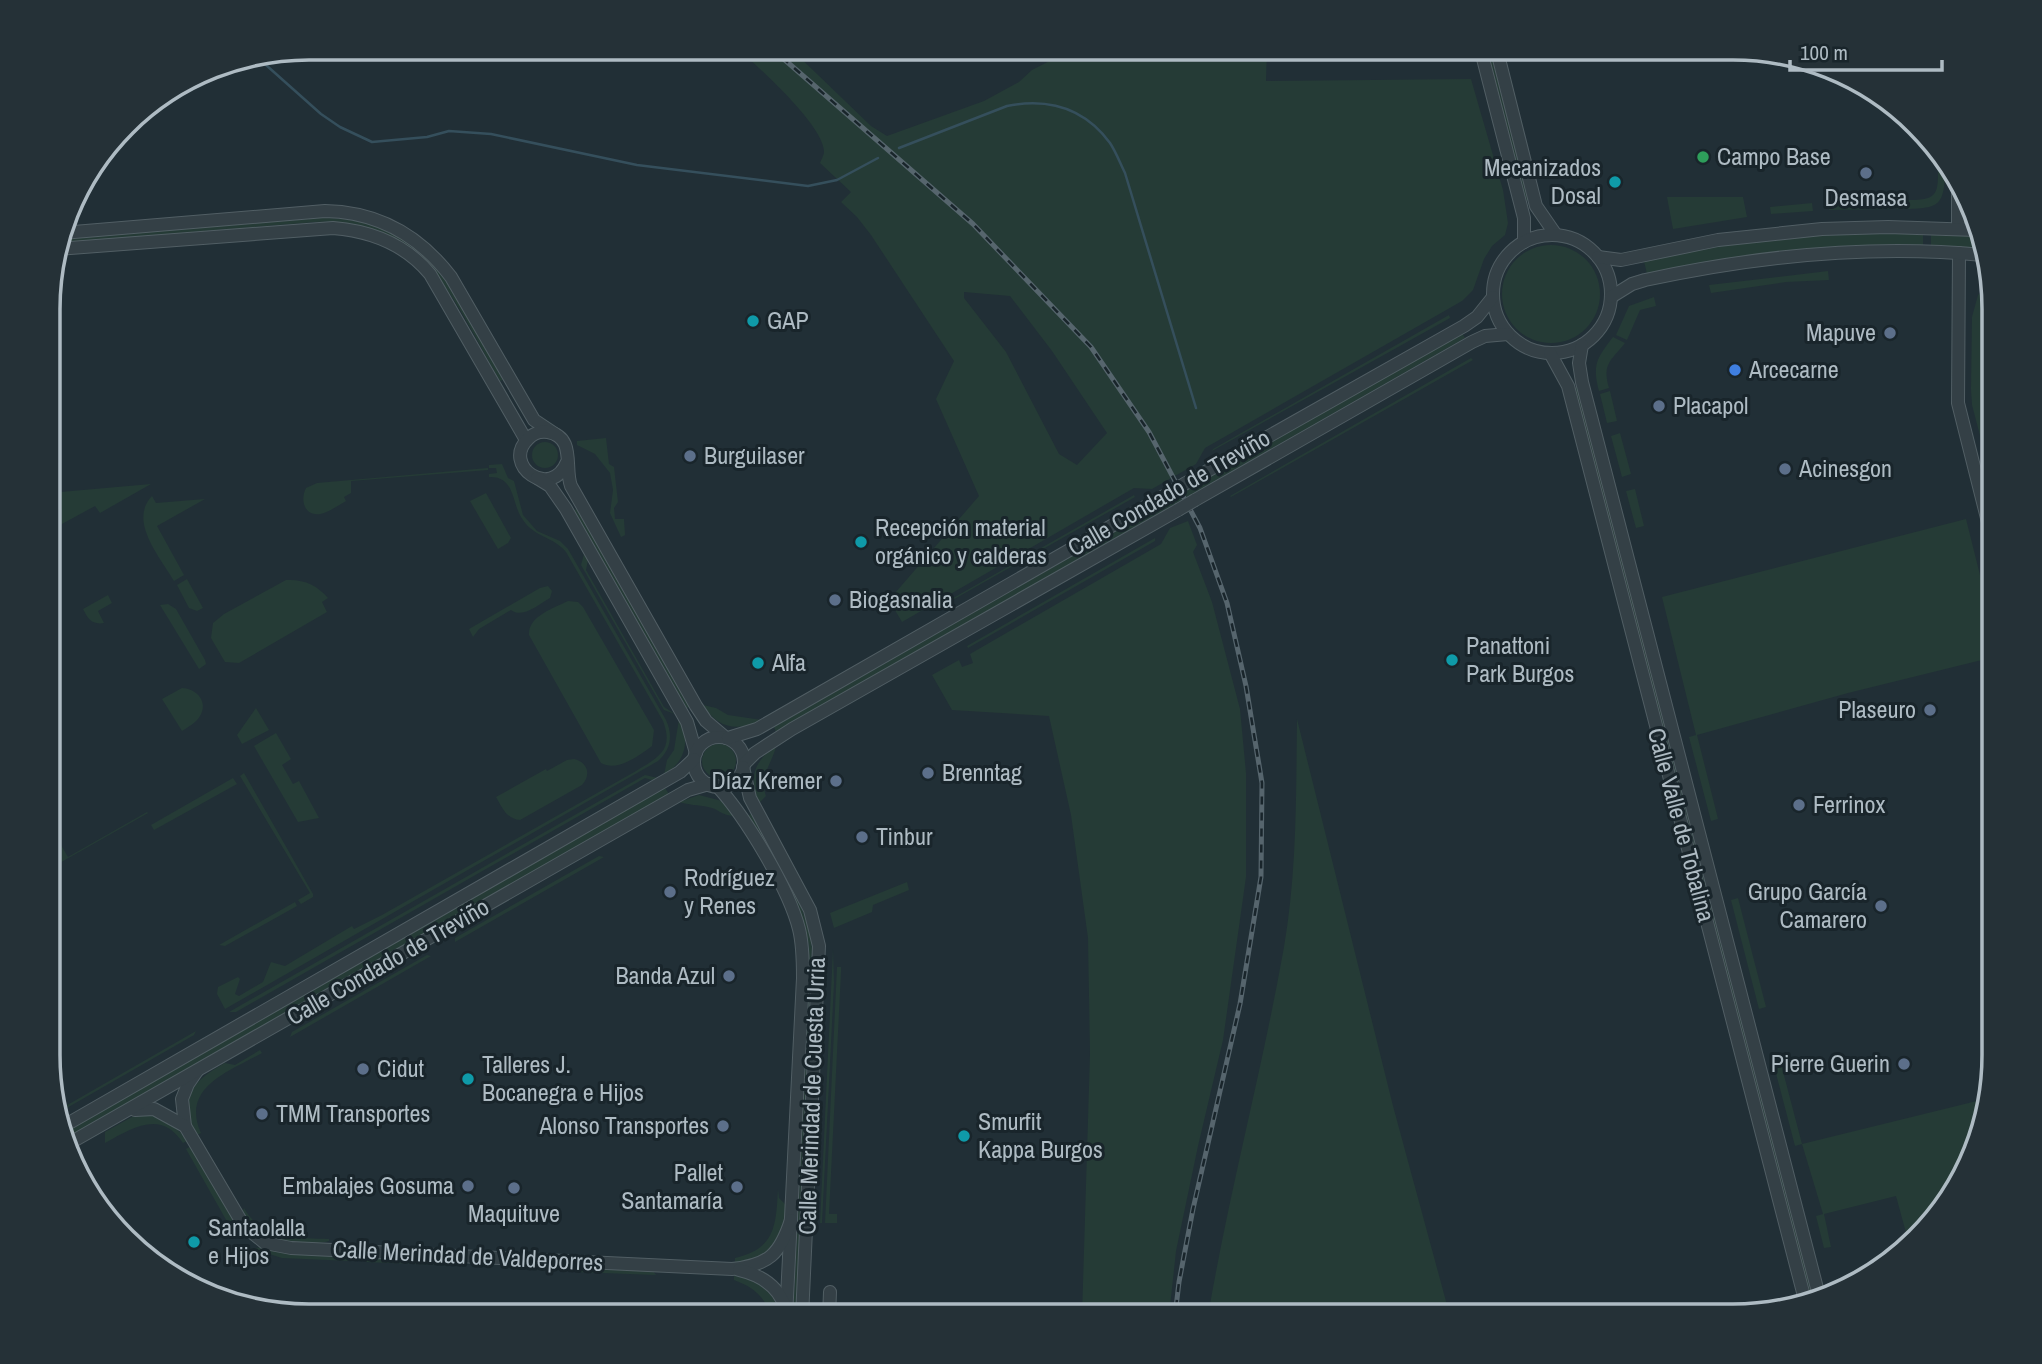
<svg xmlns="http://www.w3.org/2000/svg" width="2042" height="1364" font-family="'Archivo Narrow',sans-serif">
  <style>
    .green { fill: #253b36; fill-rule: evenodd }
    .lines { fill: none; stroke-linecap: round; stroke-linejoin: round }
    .stream { stroke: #354f5c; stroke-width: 2.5 }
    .minor-casing { stroke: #515e64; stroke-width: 14 }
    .minor { stroke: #344046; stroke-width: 12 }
    .rail-casing { stroke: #56656d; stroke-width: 5 }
    .rail { stroke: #19252b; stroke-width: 2.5; stroke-dasharray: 8; stroke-linecap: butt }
    .minor-bridge-casing { stroke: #515e64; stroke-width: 14; stroke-linecap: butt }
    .minor-bridge { stroke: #344046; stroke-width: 12 }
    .leisure-dot { fill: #2e9e5b; stroke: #19252b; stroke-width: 2.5 }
    .service-dot { fill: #5c6f8a; stroke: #19252b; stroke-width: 2.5 }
    .culture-dot { fill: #0f9aa8; stroke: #19252b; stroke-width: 2.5 }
    .shop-dot { fill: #3f7fe0; stroke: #19252b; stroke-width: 2.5 }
    .labels { text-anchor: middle; stroke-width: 6; stroke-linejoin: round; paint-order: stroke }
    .poi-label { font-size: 24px; fill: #aebbc3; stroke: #19252b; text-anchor: start }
    .street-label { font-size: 24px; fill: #aebbc3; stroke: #19252b }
    .rim { fill: none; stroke: #aebbc3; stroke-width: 3.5 }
  </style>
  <rect width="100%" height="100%" fill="#212f36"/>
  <!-- green -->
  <g class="green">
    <path d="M 736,47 L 789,47 L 871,126 L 887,136 L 984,101 L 1019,82 L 1032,70 L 1077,47 L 1267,47 L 1266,81 L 1471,79 L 1503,190 L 1508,223 L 1505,235 L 1492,246 L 1484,259 L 1473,290 L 1462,301 L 1205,448 L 1196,464 L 1152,489 L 1134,488 L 902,622 L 889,600 L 979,496 L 936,399 L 954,361 L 871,235 L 857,217 L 841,202 L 851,192 L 820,163 C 821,160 823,157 824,153 C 826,127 756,65 736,47 ZM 964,292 L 1010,296 L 1052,351 L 1107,433 L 1077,465 L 1059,454 L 1006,352 L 964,298 Z"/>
    <path d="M 1486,47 L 1489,47 L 1529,199 L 1526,200 Z"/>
    <path d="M 1938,155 L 1945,162 C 1945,207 1942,209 1897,209 L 1897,200 C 1942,201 1938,197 1938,155 Z"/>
    <path d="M 1667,197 L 1743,197 L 1747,217 L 1673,229 Z"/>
    <path d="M 1894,200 L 1894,209 L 1829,210 L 1829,202 Z"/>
    <path d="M 1812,203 L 1813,211 L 1771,214 L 1770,207 Z"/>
    <path d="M 322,218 C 429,218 458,299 503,380 L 500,381 C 453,300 425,217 315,222 L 59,243 L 60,239 Z"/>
    <path d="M 1923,232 L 1923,246 C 1830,243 1738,254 1647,274 L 1644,261 L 1732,244 L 1837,233 Z"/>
    <path d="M 1931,233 L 1977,236 L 1982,250 L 1931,247 Z"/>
    <circle cx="1551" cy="294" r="49"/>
    <path d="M 1828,271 L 1829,280 L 1786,282 L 1711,293 L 1709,285 Z"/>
    <path d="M 1992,284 L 1994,292 L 1994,489 L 1972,405 L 1971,389 L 1972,317 L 1978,295 Z"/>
    <path d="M 1654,297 L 1656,306 L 1640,310 L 1627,340 L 1616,335 L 1629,306 Z"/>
    <path d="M 1449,315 L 1450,318 L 1212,451 L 1213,449 Z"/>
    <path d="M 1462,333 L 1465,338 L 776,732 L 774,727 Z"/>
    <path d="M 1613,337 L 1625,343 C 1611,361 1602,363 1609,388 L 1599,391 C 1592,364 1597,358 1613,337 Z"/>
    <path d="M 1471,358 L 1473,360 L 1231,497 L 1230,496 Z"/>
    <path d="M 1577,387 L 1813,1297 L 1810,1298 L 1574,388 Z"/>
    <path d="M 1610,391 L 1617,421 L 1607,423 L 1600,394 Z"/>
    <path d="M 1620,433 L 1631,474 L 1622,477 L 1611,436 Z"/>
    <path d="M 606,438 L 609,464 L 614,467 L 618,502 L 614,508 L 615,519 L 624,519 L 625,535 L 621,537 L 610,513 L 613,490 L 610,473 L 595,454 L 577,445 L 577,441 Z"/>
    <circle cx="545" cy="455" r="13"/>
    <path d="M 502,464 L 508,478 L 514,481 L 523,515 L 537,531 L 560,541 L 568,549 L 666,720 C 673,735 671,750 658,761 L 225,1009 L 217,994 L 218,987 L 238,977 L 240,979 L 235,994 L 239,996 L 263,982 L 271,962 L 285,966 L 352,926 L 354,929 L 382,915 L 636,771 C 659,757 674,750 663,721 L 566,552 C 554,537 534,537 523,520 C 511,504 516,476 489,477 L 489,474 L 497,473 L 496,468 L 489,468 L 489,465 Z"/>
    <path d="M 488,468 L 488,470 L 351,481 L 351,493 L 344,497 L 346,501 C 339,505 332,510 324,513 C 306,519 299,502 306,488 L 317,483 Z"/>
    <path d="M 151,484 L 100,513 L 95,506 L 49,531 L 49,493 Z"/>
    <path d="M 1635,489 L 1644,526 L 1636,528 L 1626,491 Z"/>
    <path d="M 486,493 L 511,538 L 508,543 L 498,549 L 470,501 Z"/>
    <path d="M 1134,495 L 1135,497 L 942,606 L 941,605 Z"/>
    <path d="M 152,496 L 156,503 L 205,499 L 157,526 L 184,575 L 174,581 C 160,557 128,521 152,496 Z"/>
    <path d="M 577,509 L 690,707 L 687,708 L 574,510 Z"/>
    <path d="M 1966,519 L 1994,631 L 1994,657 L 1848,693 L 1697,735 L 1718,819 L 1711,821 L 1689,737 L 1696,735 L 1662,597 Z"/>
    <path d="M 1188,521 L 1197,545 L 1193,552 L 1212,602 L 1240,709 L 1246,773 L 1246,877 L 1223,1040 L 1198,1146 L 1176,1251 L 1169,1316 L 1082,1316 L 1090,1054 L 1088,938 L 1071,815 L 1049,716 L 952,710 L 932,675 L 959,660 L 962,667 L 973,663 L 970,654 L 1161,544 L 1170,528 Z"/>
    <path d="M 1155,538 L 1155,541 L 968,648 L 967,646 Z"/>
    <path d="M 584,554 L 588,560 L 586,570 L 664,707 L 675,714 L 664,710 L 581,565 Z"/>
    <path d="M 187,579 L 203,608 L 197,611 L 189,608 L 177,585 Z"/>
    <path d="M 286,580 C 304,579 317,585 328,598 L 322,602 L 327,612 L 239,663 L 225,662 L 211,638 L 213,623 L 224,614 Z"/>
    <path d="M 548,586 L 552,591 L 550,598 C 539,604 523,619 511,610 L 479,629 L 473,637 L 469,629 L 540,588 Z"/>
    <path d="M 108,595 L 112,603 L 98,611 L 104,623 C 92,625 88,619 83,609 Z"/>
    <path d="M 568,601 L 578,602 L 583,607 L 654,730 L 652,746 C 638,756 618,772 601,763 L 529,635 C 528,616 554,608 568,601 Z"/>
    <path d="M 168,604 L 176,609 L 205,660 L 206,664 L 199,669 L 160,605 Z"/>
    <path d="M 182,688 C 196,688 209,702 200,716 C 196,723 188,727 182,731 L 162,699 Z"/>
    <path d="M 703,705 L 716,708 L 728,715 L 762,720 C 738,732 718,729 703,705 Z"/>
    <path d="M 256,708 L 269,730 L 242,744 L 237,735 Z"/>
    <path d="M 679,719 C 691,741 685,762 664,775 L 667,760 L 674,750 Z"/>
    <path d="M 1297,719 L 1393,1106 L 1450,1316 L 1208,1316 C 1229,1192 1262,1071 1284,947 C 1297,872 1296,795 1297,719 Z"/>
    <path d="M 276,733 L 291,759 L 282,765 L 293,784 L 299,781 L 319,818 L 298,822 L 254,746 Z"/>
    <circle cx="719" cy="761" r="17"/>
    <path d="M 776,747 C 771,765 759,777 766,796 L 759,803 C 748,780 754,759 776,747 Z"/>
    <path d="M 574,759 C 587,762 592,774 582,785 L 520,820 C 506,819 502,807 496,797 L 546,769 L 547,771 L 567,760 Z"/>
    <path d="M 244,773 L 313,894 L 313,897 L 301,904 L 298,900 L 310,893 L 240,776 Z"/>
    <path d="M 645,775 L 658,778 L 655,781 L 645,778 L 236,1012 L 229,1012 Z"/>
    <path d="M 233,778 L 237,784 L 154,830 L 151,825 Z"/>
    <path d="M 665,788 L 669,794 L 66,1139 L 64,1133 Z"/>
    <path d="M 699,795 L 722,801 L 735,816 C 719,815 720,809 708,807 C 698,805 689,805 679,802 Z"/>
    <path d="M 147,812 L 148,813 L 49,869 L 49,838 L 55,835 L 68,857 Z"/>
    <path d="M 751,814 C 775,857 805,898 812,948 L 796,1317 L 793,1317 L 808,1013 L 809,945 L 795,898 L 748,816 Z"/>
    <path d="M 599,856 L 604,857 L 455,942 L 455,938 Z"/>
    <path d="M 907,882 L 909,890 L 873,905 L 872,912 L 834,928 L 830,913 Z"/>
    <path d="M 1738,898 L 1766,1007 L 1759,1009 L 1731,900 Z"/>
    <path d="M 295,902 L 297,906 L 225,946 L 219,945 Z"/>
    <path d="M 833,949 L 834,983 L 822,1223 L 820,1223 Z"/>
    <path d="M 427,955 L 431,956 L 290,1037 L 292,1032 Z"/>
    <path d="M 837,967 L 841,967 L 841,972 L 829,1214 L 837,1214 L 837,1223 L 825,1223 Z"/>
    <path d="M 196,1031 L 194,1035 L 58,1113 L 57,1111 Z"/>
    <path d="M 260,1050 L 262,1053 C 230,1071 180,1087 201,1133 L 197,1135 C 177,1099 192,1081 225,1063 L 235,1065 Z"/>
    <path d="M 1780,1060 L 1802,1144 L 1989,1098 L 1981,1139 L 1950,1201 L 1908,1240 L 1896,1196 L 1824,1214 L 1831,1247 L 1824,1248 L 1816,1216 L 1823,1214 L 1802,1144 L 1795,1146 L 1773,1062 Z"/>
    <path d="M 139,1113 C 158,1113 177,1125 187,1141 L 183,1143 C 161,1109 132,1128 105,1143 L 105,1132 Z"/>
    <path d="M 190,1147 L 240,1231 L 239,1238 L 229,1225 L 186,1149 Z"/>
    <path d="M 778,1189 L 779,1198 L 786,1205 C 783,1244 773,1255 735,1263 L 735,1258 C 776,1249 776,1224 778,1189 Z"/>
    <path d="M 244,1208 C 264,1242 294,1237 329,1239 L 329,1241 C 313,1246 271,1242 257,1231 C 251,1226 246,1219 242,1213 Z"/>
    <path d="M 261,1247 L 282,1253 L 347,1256 L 350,1261 L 282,1258 L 253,1249 Z"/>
    <path d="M 370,1257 L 457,1262 L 461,1266 L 366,1262 Z"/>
    <path d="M 578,1268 L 653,1271 L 656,1275 L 576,1272 Z"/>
    <path d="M 734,1275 C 758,1277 776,1293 780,1317 L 771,1317 C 765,1296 753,1287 734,1280 Z"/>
  </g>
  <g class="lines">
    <!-- stream -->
    <g class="stream">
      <path d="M 257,57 L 321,114 L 340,127 L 372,142 L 427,137 L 449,131 L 491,134 L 637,165 L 808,186 L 837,180 L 878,158"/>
      <path d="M 899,148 L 1007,106 C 1048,98 1084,108 1110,143 C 1116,152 1120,163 1125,173 L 1196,408"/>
    </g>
    <defs>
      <g id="minor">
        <path d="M 1480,47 L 1524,218 L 1524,242"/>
        <path d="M 1496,47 L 1536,206 L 1556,235"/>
        <path d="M 1958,229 L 1958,176"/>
        <path d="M 62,233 L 325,211 C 378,212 419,235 451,277 L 534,420 L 555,434"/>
        <circle cx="1552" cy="294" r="59"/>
        <path d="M 57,249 L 333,228 C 371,231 405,244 430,274 L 526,440"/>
        <path d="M 1959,253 L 1958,403 L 1994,546"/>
        <path d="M 1598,257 L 1621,260 L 1718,240 L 1822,229 L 1888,227 L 1976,230"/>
        <path d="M 1611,297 L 1632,284 L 1645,280 C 1756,256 1870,244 1983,255"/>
        <path d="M 1582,345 L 1579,363 L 1582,382 L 1819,1296"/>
        <path d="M 1550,353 L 1568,386 L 1805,1300"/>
        <path d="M 567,462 C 551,501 501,465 528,439 C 533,433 541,431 548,432 C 576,437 564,468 571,486 L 696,706 L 706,721 L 726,738"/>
        <path d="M 537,478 L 550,486 L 566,509 L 687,722 L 696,753"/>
        <path d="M 1186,483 L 1464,326 L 1477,317 L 1493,297"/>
        <path d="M 1195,500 L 1472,342 L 1485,336 L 1508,334"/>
        <circle cx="719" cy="762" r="25"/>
        <path d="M 728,738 L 757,729 L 1169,493"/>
        <path d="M 744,764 L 755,753 L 792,729 L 1178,510"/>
        <path d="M 743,767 L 750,798 L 810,910 L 819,946 L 802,1317"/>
        <path d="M 717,786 C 745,816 789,889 799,929 C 803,945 803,962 803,978 L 786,1317"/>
        <path d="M 197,1071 L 188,1084 L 182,1099 L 185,1126 L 244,1226 L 265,1243 L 291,1248 L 732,1269 C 769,1265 780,1254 791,1220"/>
        <path d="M 135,1110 L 154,1109 L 185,1126"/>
        <path d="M 62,1127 L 680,772 L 694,759"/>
        <path d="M 68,1144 L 688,790 L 709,784"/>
        <path d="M 739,1270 C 760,1275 778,1285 785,1307"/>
        <path d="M 829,1317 L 830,1292"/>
      </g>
    </defs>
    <!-- minor casing -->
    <use href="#minor" class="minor-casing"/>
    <!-- minor -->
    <use href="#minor" class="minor"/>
    <defs>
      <path id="rail" d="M 770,47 L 973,224 L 1091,347 L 1149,432 L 1200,528 L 1227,603 L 1246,686 L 1262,783 L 1261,877 L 1240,1004 L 1193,1209 L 1179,1282 L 1175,1316"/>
    </defs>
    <!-- rail casing -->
    <use href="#rail" class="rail-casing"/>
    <!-- rail -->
    <use href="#rail" class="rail"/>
    <defs>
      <g id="minor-bridge">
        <path d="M 1169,493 L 1186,483"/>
        <path d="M 1178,510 L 1195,500"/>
      </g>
    </defs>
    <!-- minor-bridge casing -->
    <use href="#minor-bridge" class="minor-bridge-casing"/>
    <!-- minor-bridge -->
    <use href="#minor-bridge" class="minor-bridge"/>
  </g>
  <!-- markers -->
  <circle class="leisure-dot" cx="1703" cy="157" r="7"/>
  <g class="service-dot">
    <circle cx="1866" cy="173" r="7"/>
    <circle cx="1890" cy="333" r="7"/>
    <circle cx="1659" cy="406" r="7"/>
    <circle cx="690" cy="456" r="7"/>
    <circle cx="1785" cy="469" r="7"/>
    <circle cx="835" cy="600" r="7"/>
    <circle cx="1930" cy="710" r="7"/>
    <circle cx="928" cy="773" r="7"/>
    <circle cx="836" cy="781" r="7"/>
    <circle cx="1799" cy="805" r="7"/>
    <circle cx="862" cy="837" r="7"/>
    <circle cx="670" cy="892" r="7"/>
    <circle cx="1881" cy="906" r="7"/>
    <circle cx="729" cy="976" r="7"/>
    <circle cx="1904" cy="1064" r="7"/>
    <circle cx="363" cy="1069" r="7"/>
    <circle cx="262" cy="1114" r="7"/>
    <circle cx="723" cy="1126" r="7"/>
    <circle cx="468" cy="1186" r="7"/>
    <circle cx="737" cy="1187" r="7"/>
    <circle cx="514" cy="1188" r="7"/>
  </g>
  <g class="culture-dot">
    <circle cx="1615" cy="182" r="7"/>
    <circle cx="753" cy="321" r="7"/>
    <circle cx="861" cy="542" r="7"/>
    <circle cx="1452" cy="660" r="7"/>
    <circle cx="758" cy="663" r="7"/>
    <circle cx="468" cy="1079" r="7"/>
    <circle cx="964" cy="1136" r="7"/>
    <circle cx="194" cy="1242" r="7"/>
  </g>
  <circle class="shop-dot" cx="1735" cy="370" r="7"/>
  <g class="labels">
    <!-- poi labels -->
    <g class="poi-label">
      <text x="1717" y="165">Campo Base</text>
      <text x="1601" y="176" text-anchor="end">Mecanizados<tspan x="1601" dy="28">Dosal</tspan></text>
      <text x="1866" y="206" text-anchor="middle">Desmasa</text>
      <text x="767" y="329">GAP</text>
      <text x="1876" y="341" text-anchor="end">Mapuve</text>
      <text x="1749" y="378">Arcecarne</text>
      <text x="1673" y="414">Placapol</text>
      <text x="704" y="464">Burguilaser</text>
      <text x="1799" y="477">Acinesgon</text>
      <text x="875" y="536">Recepción material<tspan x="875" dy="28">orgánico y calderas</tspan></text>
      <text x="849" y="608">Biogasnalia</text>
      <text x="1466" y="654">Panattoni<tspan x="1466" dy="28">Park Burgos</tspan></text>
      <text x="772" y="671">Alfa</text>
      <text x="1916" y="718" text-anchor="end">Plaseuro</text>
      <text x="942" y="781">Brenntag</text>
      <text x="822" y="789" text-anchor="end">Díaz Kremer</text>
      <text x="1813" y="813">Ferrinox</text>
      <text x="876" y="845">Tinbur</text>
      <text x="684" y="886">Rodríguez<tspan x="684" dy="28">y Renes</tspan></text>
      <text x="1867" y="900" text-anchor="end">Grupo García<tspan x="1867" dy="28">Camarero</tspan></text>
      <text x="715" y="984" text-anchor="end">Banda Azul</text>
      <text x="1890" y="1072" text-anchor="end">Pierre Guerin</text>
      <text x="482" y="1073">Talleres J.<tspan x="482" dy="28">Bocanegra e Hijos</tspan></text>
      <text x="377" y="1077">Cidut</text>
      <text x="276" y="1122">TMM Transportes</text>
      <text x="978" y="1130">Smurfit<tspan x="978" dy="28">Kappa Burgos</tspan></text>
      <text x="709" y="1134" text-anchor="end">Alonso Transportes</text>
      <text x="723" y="1181" text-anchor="end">Pallet<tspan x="723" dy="28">Santamaría</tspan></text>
      <text x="454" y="1194" text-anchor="end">Embalajes Gosuma</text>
      <text x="514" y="1222" text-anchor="middle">Maquituve</text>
      <text x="208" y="1236">Santaolalla<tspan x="208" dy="28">e Hijos</tspan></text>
    </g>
    <!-- street labels -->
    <g class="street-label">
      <text transform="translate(1169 493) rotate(-30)" y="8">Calle Condado de Treviño</text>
      <text transform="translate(1681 825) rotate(75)" y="8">Calle Valle de Tobalina</text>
      <text transform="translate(388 962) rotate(-30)" y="8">Calle Condado de Treviño</text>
      <text transform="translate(812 1096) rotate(-88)" y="8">Calle Merindad de Cuesta Urria</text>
      <text transform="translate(468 1256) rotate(3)" y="8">Calle Merindad de Valdeporres</text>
    </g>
  </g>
  <!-- crop -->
  <path d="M0 0H2042V1364H0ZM309 60H1733A249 249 0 0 1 1982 309V1055A249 249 0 0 1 1733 1304H309A249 249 0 0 1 60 1055V309A249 249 0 0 1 309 60Z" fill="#253137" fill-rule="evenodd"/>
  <path class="rim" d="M309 60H1733A249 249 0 0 1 1982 309V1055A249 249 0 0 1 1733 1304H309A249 249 0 0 1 60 1055V309A249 249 0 0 1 309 60Z"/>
  <!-- scale -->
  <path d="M1790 60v10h152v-10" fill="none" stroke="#aebbc3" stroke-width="3.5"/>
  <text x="1800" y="60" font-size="21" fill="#aebbc3" stroke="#19252b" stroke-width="5" paint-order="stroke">100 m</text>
</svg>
